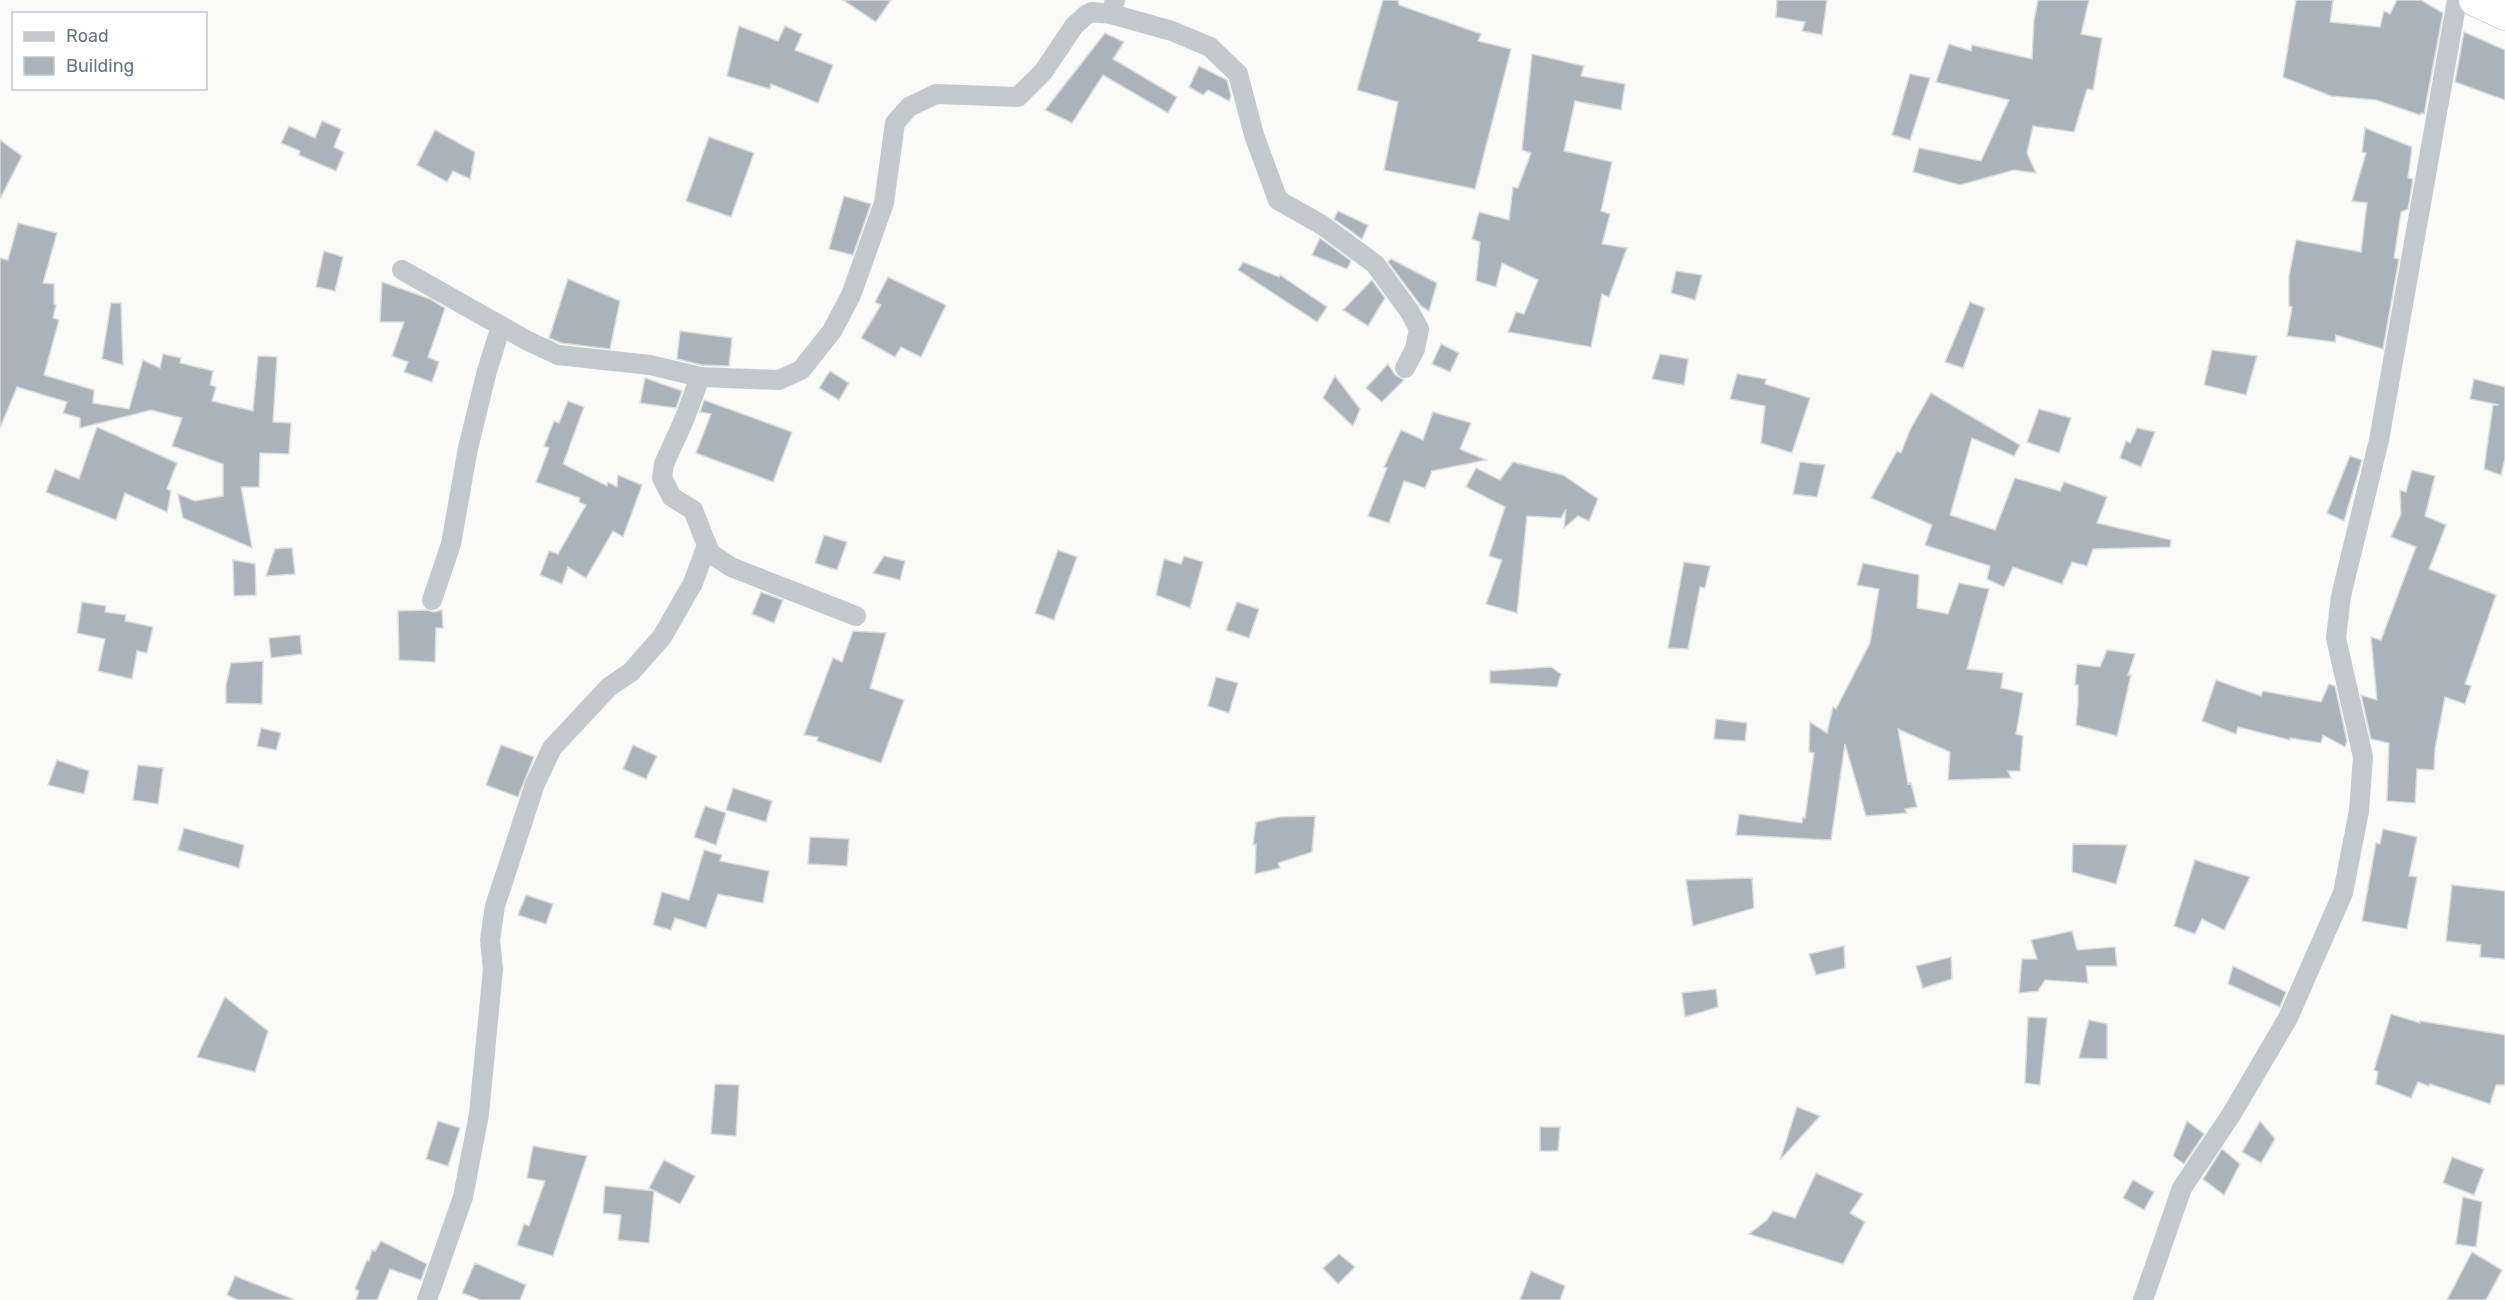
<svg xmlns="http://www.w3.org/2000/svg" width="2505" height="1300" font-family="Rubik,sans-serif">
  <style>
    .building { fill: #aab3b9; stroke: #dcdcda; stroke-width: 1.5 }
    .lines { fill: none; stroke-linecap: round; stroke-linejoin: round }
    .trunk-casing { stroke: #b4b9bd; stroke-width: 33 }
    .minor { stroke: #c3c8cc; stroke-width: 20 }
    .trunk { stroke: #fff; stroke-width: 32 }
  </style>
  <rect width="100%" height="100%" fill="#fafaf8"/>
  <!-- building -->
  <g class="building">
    <path d="M 843,0 L 891,0 L 876,22 Z"/>
    <path d="M 1383,0 L 1398,0 L 1399,5 L 1481,34 L 1478,41 L 1511,49 L 1475,189 L 1384,170 L 1398,102 L 1357,90 Z"/>
    <path d="M 1777,0 L 1827,0 L 1822,35 L 1802,31 L 1805,22 L 1776,17 Z"/>
    <path d="M 2038,0 L 2089,0 L 2081,34 L 2102,38 L 2093,90 L 2087,89 L 2074,132 L 2033,126 L 2027,153 L 2036,173 L 2014,170 L 1960,185 L 1913,172 L 1919,148 L 1981,161 L 2009,100 L 1936,82 L 1949,44 L 1971,51 L 1972,45 L 2032,59 L 2034,20 Z"/>
    <path d="M 2296,0 L 2333,0 L 2330,22 L 2380,27 L 2384,11 L 2390,14 L 2397,0 L 2421,0 L 2443,13 L 2424,114 L 2421,113 L 2420,115 L 2376,100 L 2331,96 L 2283,77 Z"/>
    <path d="M 739,26 L 778,41 L 785,26 L 802,34 L 795,50 L 833,65 L 818,103 L 771,84 L 770,89 L 727,76 Z"/>
    <path d="M 2464,32 L 2505,50 L 2505,100 L 2455,82 Z"/>
    <path d="M 1105,33 L 1124,42 L 1113,59 L 1177,97 L 1168,113 L 1103,75 L 1072,123 L 1045,110 Z"/>
    <path d="M 1532,54 L 1584,66 L 1581,76 L 1625,84 L 1621,110 L 1575,101 L 1564,151 L 1612,162 L 1601,211 L 1610,214 L 1602,244 L 1627,248 L 1609,297 L 1602,294 L 1591,347 L 1508,332 L 1516,312 L 1524,314 L 1538,280 L 1502,263 L 1496,287 L 1476,281 L 1480,242 L 1472,239 L 1479,212 L 1509,220 L 1513,187 L 1518,188 L 1531,153 L 1522,150 Z"/>
    <path d="M 1199,66 L 1227,80 L 1231,96 L 1229,101 L 1208,90 L 1203,95 L 1189,87 Z"/>
    <path d="M 1910,74 L 1930,78 L 1910,140 L 1892,135 Z"/>
    <path d="M 322,121 L 341,129 L 334,147 L 344,152 L 336,171 L 299,155 L 300,151 L 281,143 L 289,126 L 315,138 Z"/>
    <path d="M 2365,128 L 2412,147 L 2408,178 L 2413,179 L 2408,209 L 2401,212 L 2394,258 L 2399,259 L 2383,349 L 2336,335 L 2335,342 L 2287,336 L 2292,307 L 2289,306 L 2289,276 L 2296,240 L 2361,252 L 2367,203 L 2352,201 L 2366,153 L 2362,152 Z"/>
    <path d="M 435,130 L 475,152 L 470,179 L 453,171 L 447,182 L 417,165 Z"/>
    <path d="M 709,137 L 754,153 L 731,217 L 686,201 Z"/>
    <path d="M 0,140 L 22,156 L 0,199 Z"/>
    <path d="M 844,196 L 871,204 L 853,255 L 829,249 Z"/>
    <path d="M 1338,211 L 1368,225 L 1362,239 L 1334,219 Z"/>
    <path d="M 18,223 L 57,233 L 43,283 L 54,284 L 54,304 L 56,305 L 53,318 L 59,320 L 44,375 L 94,390 L 93,403 L 129,409 L 143,360 L 160,368 L 163,354 L 181,358 L 180,363 L 213,371 L 210,385 L 216,387 L 212,401 L 253,411 L 258,356 L 277,357 L 273,422 L 291,423 L 289,454 L 260,453 L 259,487 L 241,487 L 252,548 L 183,518 L 178,494 L 195,501 L 223,496 L 223,464 L 172,446 L 182,418 L 151,410 L 80,428 L 80,418 L 63,413 L 67,402 L 17,387 L 0,428 L 0,258 L 8,260 Z"/>
    <path d="M 1320,238 L 1351,261 L 1347,269 L 1312,255 Z"/>
    <path d="M 324,251 L 343,257 L 335,291 L 316,287 Z"/>
    <path d="M 1391,259 L 1437,283 L 1429,311 L 1421,306 L 1388,262 Z"/>
    <path d="M 1243,262 L 1279,277 L 1280,275 L 1327,307 L 1317,322 L 1238,270 Z"/>
    <path d="M 1676,271 L 1702,275 L 1695,300 L 1671,293 Z"/>
    <path d="M 888,277 L 946,305 L 921,357 L 901,347 L 895,357 L 861,338 L 881,305 L 875,302 Z"/>
    <path d="M 568,279 L 620,301 L 610,349 L 561,343 L 549,338 Z"/>
    <path d="M 1372,280 L 1385,298 L 1368,326 L 1343,310 Z"/>
    <path d="M 382,282 L 430,299 L 445,308 L 428,357 L 439,362 L 432,382 L 404,372 L 408,362 L 392,356 L 404,322 L 380,322 Z"/>
    <path d="M 1970,302 L 1985,308 L 1963,368 L 1945,362 Z"/>
    <path d="M 111,303 L 121,303 L 123,365 L 102,359 Z"/>
    <path d="M 680,331 L 732,338 L 729,366 L 702,365 L 677,359 Z"/>
    <path d="M 1441,344 L 1459,353 L 1450,372 L 1432,364 Z"/>
    <path d="M 2212,350 L 2257,356 L 2246,395 L 2204,385 Z"/>
    <path d="M 1660,354 L 1688,359 L 1684,385 L 1652,379 Z"/>
    <path d="M 1388,364 L 1395,375 L 1404,380 L 1382,402 L 1366,388 Z"/>
    <path d="M 830,371 L 849,383 L 839,400 L 819,388 Z"/>
    <path d="M 1737,374 L 1766,379 L 1765,384 L 1810,398 L 1792,453 L 1761,443 L 1765,406 L 1730,399 Z"/>
    <path d="M 1335,376 L 1360,409 L 1353,426 L 1323,398 Z"/>
    <path d="M 645,378 L 682,391 L 676,408 L 640,403 Z"/>
    <path d="M 2474,379 L 2505,387 L 2505,459 L 2501,475 L 2484,469 L 2493,405 L 2499,405 L 2470,399 Z"/>
    <path d="M 1931,393 L 2020,445 L 2014,456 L 1972,438 L 1950,515 L 1995,530 L 2015,478 L 2060,491 L 2064,482 L 2107,497 L 2097,523 L 2171,540 L 2170,547 L 2093,549 L 2087,566 L 2072,562 L 2062,584 L 2013,567 L 2004,587 L 1987,579 L 1990,566 L 1925,545 L 1932,525 L 1871,498 L 1897,451 L 1901,453 L 1910,430 Z"/>
    <path d="M 704,400 L 792,432 L 773,482 L 696,453 L 711,414 L 700,412 Z"/>
    <path d="M 568,401 L 584,407 L 563,464 L 607,486 L 608,482 L 617,487 L 618,475 L 642,485 L 623,537 L 613,531 L 586,578 L 568,567 L 562,584 L 540,575 L 549,551 L 558,554 L 586,505 L 579,502 L 580,498 L 536,482 L 549,448 L 544,446 L 554,421 L 559,423 Z"/>
    <path d="M 2039,409 L 2071,418 L 2059,453 L 2027,442 Z"/>
    <path d="M 1433,412 L 1471,423 L 1460,449 L 1486,460 L 1432,471 L 1425,488 L 1404,481 L 1389,523 L 1368,516 L 1387,468 L 1384,467 L 1401,430 L 1423,440 Z"/>
    <path d="M 97,427 L 177,463 L 167,489 L 171,491 L 167,512 L 125,493 L 116,520 L 46,492 L 55,469 L 79,479 Z"/>
    <path d="M 2137,428 L 2155,432 L 2141,467 L 2120,458 L 2126,441 L 2130,443 Z"/>
    <path d="M 2350,456 L 2362,460 L 2344,521 L 2327,513 Z"/>
    <path d="M 1513,462 L 1563,475 L 1598,499 L 1589,521 L 1578,516 L 1564,528 L 1566,509 L 1561,518 L 1527,516 L 1517,613 L 1486,604 L 1502,560 L 1489,556 L 1505,507 L 1466,487 L 1476,468 L 1500,480 Z"/>
    <path d="M 1800,462 L 1825,465 L 1817,497 L 1793,494 Z"/>
    <path d="M 2412,470 L 2435,476 L 2425,516 L 2446,525 L 2429,569 L 2496,595 L 2465,684 L 2471,686 L 2465,704 L 2445,697 L 2435,748 L 2434,770 L 2417,769 L 2415,803 L 2387,801 L 2389,743 L 2371,739 L 2361,695 L 2377,700 L 2371,637 L 2381,640 L 2416,547 L 2391,537 L 2401,514 L 2400,490 L 2406,492 Z"/>
    <path d="M 824,535 L 847,542 L 837,570 L 815,563 Z"/>
    <path d="M 284,548 L 292,548 L 295,574 L 266,576 L 275,549 Z"/>
    <path d="M 1058,550 L 1077,557 L 1054,620 L 1035,613 Z"/>
    <path d="M 884,556 L 905,561 L 900,580 L 873,573 Z"/>
    <path d="M 1184,556 L 1203,562 L 1190,608 L 1156,595 L 1164,559 L 1181,564 Z"/>
    <path d="M 233,560 L 255,564 L 256,595 L 234,596 Z"/>
    <path d="M 1684,562 L 1710,566 L 1705,588 L 1700,587 L 1688,649 L 1668,648 Z"/>
    <path d="M 1863,563 L 1919,575 L 1917,608 L 1948,614 L 1959,583 L 1989,589 L 1967,669 L 2003,673 L 2001,688 L 2023,693 L 2016,734 L 2023,736 L 2020,771 L 2008,771 L 2011,778 L 1948,780 L 1950,752 L 1898,729 L 1908,784 L 1911,783 L 1917,807 L 1905,809 L 1907,813 L 1866,816 L 1845,744 L 1831,840 L 1736,835 L 1739,814 L 1802,823 L 1803,817 L 1805,818 L 1814,753 L 1809,752 L 1810,722 L 1827,733 L 1833,707 L 1836,709 L 1870,643 L 1879,589 L 1857,585 Z"/>
    <path d="M 761,592 L 783,600 L 774,623 L 752,614 Z"/>
    <path d="M 82,602 L 106,606 L 105,612 L 126,615 L 125,621 L 153,627 L 147,653 L 137,651 L 132,679 L 98,671 L 105,639 L 77,633 Z"/>
    <path d="M 1237,602 L 1259,609 L 1249,638 L 1226,630 Z"/>
    <path d="M 426,610 L 434,612 L 442,610 L 443,628 L 436,628 L 435,662 L 399,660 L 398,611 Z"/>
    <path d="M 853,631 L 886,633 L 870,688 L 904,700 L 881,763 L 817,741 L 818,737 L 804,735 L 833,658 L 842,662 Z"/>
    <path d="M 300,635 L 302,654 L 271,658 L 269,638 Z"/>
    <path d="M 2107,650 L 2135,654 L 2128,675 L 2131,675 L 2117,736 L 2076,725 L 2078,704 L 2078,685 L 2075,685 L 2077,664 L 2100,667 Z"/>
    <path d="M 263,661 L 262,704 L 226,703 L 226,685 L 231,663 Z"/>
    <path d="M 1551,667 L 1561,674 L 1557,687 L 1490,683 L 1490,671 Z"/>
    <path d="M 1216,677 L 1238,683 L 1229,713 L 1208,706 Z"/>
    <path d="M 2216,680 L 2261,696 L 2263,691 L 2321,702 L 2329,684 L 2335,686 L 2347,741 L 2345,747 L 2323,735 L 2321,743 L 2290,738 L 2290,740 L 2238,727 L 2236,734 L 2202,721 Z"/>
    <path d="M 1716,719 L 1747,723 L 1745,741 L 1714,739 Z"/>
    <path d="M 261,728 L 281,733 L 276,750 L 257,746 Z"/>
    <path d="M 501,745 L 534,757 L 518,797 L 486,785 Z"/>
    <path d="M 633,745 L 657,756 L 646,779 L 623,769 Z"/>
    <path d="M 57,760 L 89,771 L 84,794 L 48,785 Z"/>
    <path d="M 138,765 L 163,768 L 158,804 L 133,800 Z"/>
    <path d="M 733,788 L 772,801 L 766,822 L 726,810 Z"/>
    <path d="M 705,806 L 726,813 L 716,845 L 694,837 Z"/>
    <path d="M 1315,816 L 1312,852 L 1278,863 L 1280,868 L 1255,874 L 1256,844 L 1253,845 L 1256,822 L 1280,817 Z"/>
    <path d="M 184,828 L 244,845 L 239,868 L 178,850 Z"/>
    <path d="M 2383,829 L 2417,837 L 2409,876 L 2417,877 L 2407,929 L 2362,921 L 2376,843 L 2380,844 Z"/>
    <path d="M 810,837 L 849,839 L 847,866 L 808,864 Z"/>
    <path d="M 2073,844 L 2127,845 L 2116,884 L 2072,872 Z"/>
    <path d="M 704,850 L 722,855 L 720,861 L 769,871 L 763,903 L 718,894 L 706,928 L 675,918 L 671,930 L 653,925 L 662,892 L 689,900 Z"/>
    <path d="M 2195,860 L 2250,877 L 2224,930 L 2202,919 L 2195,934 L 2174,926 Z"/>
    <path d="M 1752,878 L 1754,908 L 1693,926 L 1686,880 Z"/>
    <path d="M 2452,885 L 2505,891 L 2505,959 L 2480,957 L 2481,945 L 2446,941 Z"/>
    <path d="M 526,895 L 553,904 L 546,924 L 518,915 Z"/>
    <path d="M 2072,931 L 2077,950 L 2115,947 L 2117,966 L 2086,966 L 2088,983 L 2045,980 L 2038,991 L 2019,993 L 2022,959 L 2037,959 L 2031,940 Z"/>
    <path d="M 1844,946 L 1845,968 L 1816,975 L 1809,954 Z"/>
    <path d="M 1951,957 L 1952,979 L 1923,988 L 1916,966 Z"/>
    <path d="M 2233,966 L 2286,992 L 2280,1007 L 2228,984 Z"/>
    <path d="M 1716,989 L 1718,1007 L 1685,1017 L 1682,993 Z"/>
    <path d="M 225,997 L 268,1031 L 255,1072 L 197,1057 Z"/>
    <path d="M 2391,1014 L 2420,1023 L 2420,1021 L 2505,1035 L 2505,1085 L 2496,1085 L 2490,1104 L 2430,1084 L 2429,1086 L 2418,1082 L 2411,1098 L 2376,1084 L 2378,1072 L 2374,1070 Z"/>
    <path d="M 2028,1017 L 2047,1018 L 2040,1085 L 2025,1083 Z"/>
    <path d="M 2089,1020 L 2107,1024 L 2107,1059 L 2079,1058 Z"/>
    <path d="M 715,1084 L 739,1085 L 736,1136 L 711,1134 Z"/>
    <path d="M 1797,1107 L 1820,1116 L 1780,1160 Z"/>
    <path d="M 438,1121 L 460,1128 L 448,1166 L 426,1159 Z"/>
    <path d="M 2187,1121 L 2204,1134 L 2184,1164 L 2173,1156 Z"/>
    <path d="M 2260,1121 L 2275,1139 L 2261,1163 L 2242,1152 Z"/>
    <path d="M 1540,1127 L 1560,1127 L 1558,1151 L 1540,1151 Z"/>
    <path d="M 533,1146 L 587,1156 L 553,1256 L 517,1245 L 524,1224 L 529,1226 L 545,1181 L 527,1178 Z"/>
    <path d="M 2222,1149 L 2240,1164 L 2224,1195 L 2203,1179 Z"/>
    <path d="M 2452,1157 L 2484,1169 L 2474,1195 L 2443,1183 Z"/>
    <path d="M 664,1160 L 695,1176 L 680,1204 L 649,1188 Z"/>
    <path d="M 1816,1173 L 1863,1194 L 1850,1213 L 1865,1222 L 1843,1264 L 1749,1234 L 1767,1220 L 1773,1211 L 1795,1218 Z"/>
    <path d="M 2133,1180 L 2154,1192 L 2144,1210 L 2123,1198 Z"/>
    <path d="M 605,1186 L 654,1191 L 649,1243 L 618,1240 L 621,1215 L 603,1213 Z"/>
    <path d="M 2463,1197 L 2482,1202 L 2476,1247 L 2456,1244 Z"/>
    <path d="M 381,1241 L 427,1264 L 421,1280 L 390,1269 L 377,1300 L 356,1300 L 359,1291 L 355,1289 L 367,1260 L 369,1261 L 372,1250 L 375,1251 Z"/>
    <path d="M 2472,1252 L 2502,1270 L 2486,1300 L 2447,1300 Z"/>
    <path d="M 1339,1254 L 1355,1267 L 1338,1284 L 1323,1268 Z"/>
    <path d="M 475,1263 L 526,1285 L 520,1300 L 481,1300 L 462,1293 Z"/>
    <path d="M 1531,1271 L 1565,1286 L 1560,1300 L 1520,1300 Z"/>
    <path d="M 235,1276 L 293,1299 L 293,1300 L 238,1300 L 227,1295 Z"/>
  </g>
  <g class="lines">
    <defs>
      <path id="trunk" d="M 2475,0 L 2505,14"/>
    </defs>
    <!-- trunk casing -->
    <use href="#trunk" class="trunk-casing"/>
    <!-- minor -->
    <g class="minor">
      <path d="M 1111,14 L 1172,31 L 1210,47 L 1238,74 L 1254,135 L 1278,200 L 1322,225 L 1375,264 L 1410,312 L 1419,329 L 1415,349 L 1405,368"/>
      <path d="M 402,270 L 526,340 L 558,355 L 650,365 L 700,377 L 779,380 L 801,370 L 832,331 L 851,295 L 884,203 L 895,123 L 909,107 L 936,94 L 1018,97 L 1043,72 L 1074,26 L 1086,15 L 1092,12 L 1111,14 L 1115,0"/>
      <path d="M 700,377 L 684,420 L 664,464 L 662,478 L 672,497 L 693,510 L 710,553 L 731,567 L 856,616"/>
      <path d="M 432,600 L 451,544 L 468,448 L 487,371 L 501,326"/>
      <path d="M 427,1300 L 463,1197 L 479,1114 L 493,969 L 490,940 L 495,906 L 535,784 L 552,748 L 609,687 L 631,672 L 662,637 L 693,583 L 707,545"/>
      <path d="M 2143,1300 L 2182,1188 L 2231,1115 L 2288,1018 L 2343,893 L 2359,811 L 2363,757 L 2336,638 L 2341,596 L 2379,440 L 2457,0"/>
    </g>
    <!-- trunk -->
    <use href="#trunk" class="trunk"/>
  </g>
  <!-- legend -->
  <rect x="12" y="12" width="195" height="78" fill="#ffffff" stroke="#c1c8cd" stroke-width="1.5"/>
  <rect x="24" y="32" width="30" height="9" fill="#c3c8cc" stroke="#c1c8cd" stroke-width="1.5"/>
  <text x="66" y="42" font-size="18" fill="#657683">Road</text>
  <rect x="24" y="57" width="30" height="18" fill="#aab3b9" stroke="#c1c8cd" stroke-width="1.5"/>
  <text x="66" y="72" font-size="18" fill="#657683">Building</text>
</svg>
